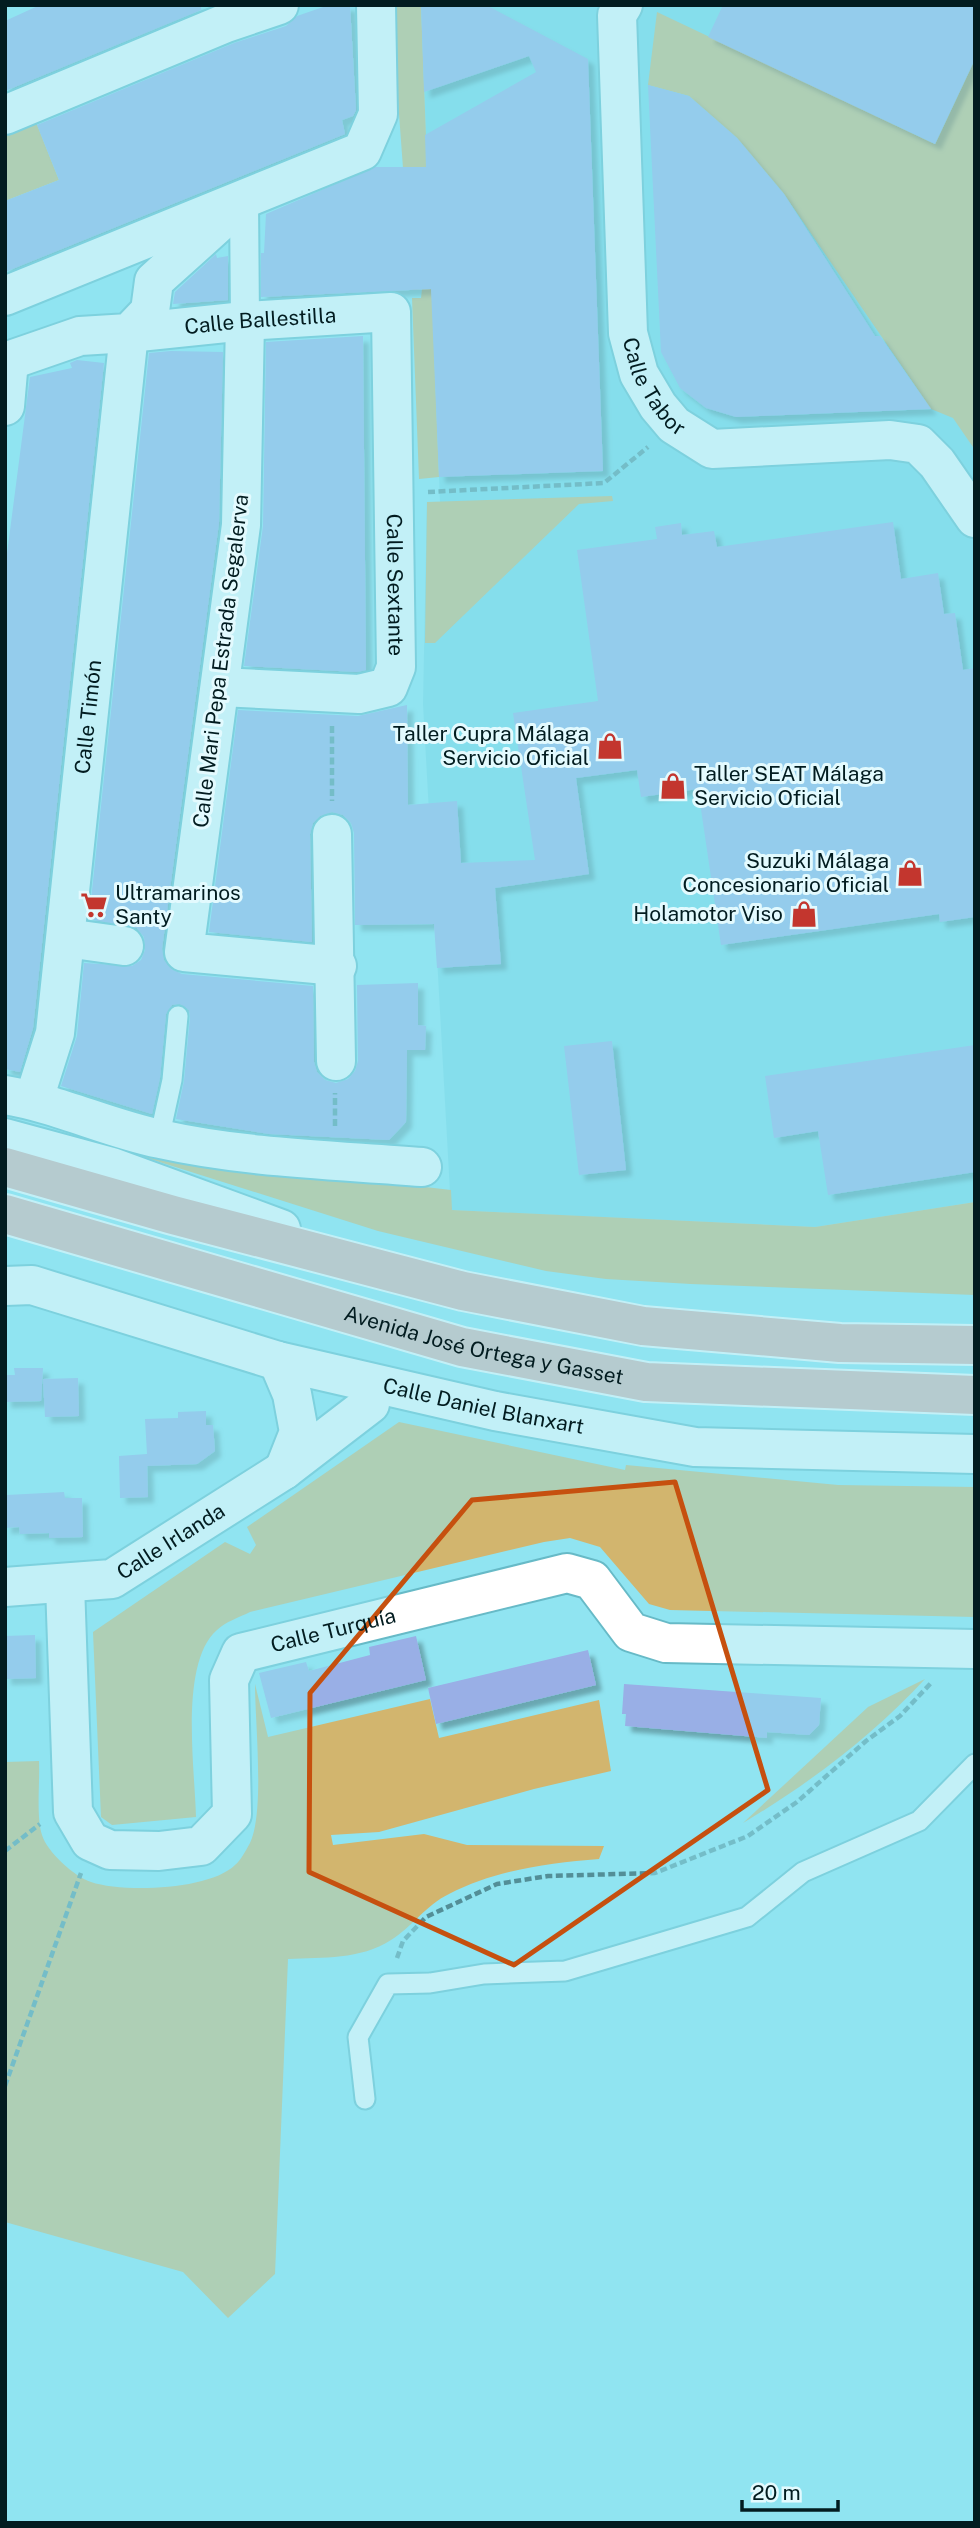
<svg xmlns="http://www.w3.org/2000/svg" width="980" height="2528" font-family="'Public Sans',sans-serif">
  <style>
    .built { fill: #79d7e6 }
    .green { fill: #d2b56e }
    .building { fill: #99afe6; filter: url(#shadow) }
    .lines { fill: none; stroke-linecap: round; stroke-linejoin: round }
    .service-casing { stroke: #67bac7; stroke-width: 23 }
    .pedestrian-casing { stroke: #67bac7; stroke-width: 32 }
    .minor-casing { stroke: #67bac7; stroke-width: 42 }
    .primary-casing { stroke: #fff; stroke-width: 42 }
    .path { stroke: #538e97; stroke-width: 4.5; stroke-dasharray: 7 3.5; stroke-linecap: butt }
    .service { stroke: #fff; stroke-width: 19 }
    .pedestrian { stroke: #fff; stroke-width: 28 }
    .minor { stroke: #fff; stroke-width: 38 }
    .primary { stroke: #e2ada7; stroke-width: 38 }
    .marked { fill: none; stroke: #c6500f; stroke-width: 5; stroke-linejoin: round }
    .labels { text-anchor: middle; stroke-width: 6; stroke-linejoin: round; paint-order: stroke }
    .street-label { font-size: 21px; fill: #021c20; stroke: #e3fafe }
    .poi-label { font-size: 21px; fill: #021c20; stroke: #e3fafe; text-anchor: end }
  </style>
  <defs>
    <filter id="shadow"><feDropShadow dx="6" dy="6" stdDeviation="2" flood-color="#0004"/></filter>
  </defs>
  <rect width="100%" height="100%" fill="#90e4f1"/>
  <!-- built -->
  <path class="built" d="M 421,5 L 975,5 L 975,1202 L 815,1227 L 451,1210 L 423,704 L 427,502 L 440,502 Z"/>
  <!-- green -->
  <g class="green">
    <path d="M 391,5 L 421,5 L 439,477 L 419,479 L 412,298 L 421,298 L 422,289 L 412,290 Z"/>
    <path d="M 657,12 L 935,144 L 975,59 L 975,450 L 953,418 L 931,409 L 784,194 L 737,138 L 689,96 L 648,85 Z"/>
    <path d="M 34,117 L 59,180 L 5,201 L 5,129 Z"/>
    <path d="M 612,496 L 613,501 L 579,504 L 435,643 L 425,643 L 427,502 Z"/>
    <path d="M 111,1141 L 262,1168 L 451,1190 L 452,1210 L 815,1227 L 975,1202 L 975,1295 L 691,1284 L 606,1279 L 546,1271 L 378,1231 L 109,1146 Z"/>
    <path d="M 399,1422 L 625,1470 L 626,1465 L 838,1485 L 975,1487 L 975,1617 L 670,1610 L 649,1604 L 600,1547 L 570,1538 L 544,1542 L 250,1612 C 240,1617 225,1622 217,1630 C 179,1663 195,1770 196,1817 L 112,1825 L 101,1817 L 93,1632 L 225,1542 L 250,1554 L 256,1545 L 247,1527 Z"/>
    <path d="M 925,1679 C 872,1736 810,1783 743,1823 L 868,1707 Z"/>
    <path d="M 255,1684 L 268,1737 L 430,1699 L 439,1738 L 599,1700 L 611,1771 L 534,1789 L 379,1832 L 331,1835 L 333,1845 L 424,1834 L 467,1845 L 604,1846 L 599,1859 C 548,1863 496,1870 449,1894 C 426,1905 412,1927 391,1940 C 360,1960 323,1957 288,1959 L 275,2274 L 228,2318 L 183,2272 L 5,2222 L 5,1762 L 39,1761 C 40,1781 36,1817 42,1835 C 47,1852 75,1877 91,1882 C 123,1893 210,1890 235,1865 C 241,1860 246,1850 250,1843 C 265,1812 255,1722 255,1684 Z"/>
  </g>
  <!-- building -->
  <g class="building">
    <path d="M 40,5 L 201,5 L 201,10 L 5,91 L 5,21 Z"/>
    <path d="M 329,5 L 350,5 L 356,110 L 353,116 L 342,120 L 345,134 L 5,272 L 5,201 L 59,180 L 37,125 L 234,43 L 286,26 L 297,16 Z"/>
    <path d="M 421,5 L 486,5 L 588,59 L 603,471 L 439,477 L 431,289 L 261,297 L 261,253 L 264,253 L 266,214 L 375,167 L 426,167 L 425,135 L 536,72 L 529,56 L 424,92 Z"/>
    <path d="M 723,5 L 975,5 L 975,59 L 935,144 L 708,37 Z"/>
    <path d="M 648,85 L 689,96 L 737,138 L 784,194 L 875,336 L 880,336 L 931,409 L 736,417 L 706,408 L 680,388 L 661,352 Z"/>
    <path d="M 216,254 L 217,258 L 228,256 L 228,300 L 173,304 L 175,292 Z"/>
    <path d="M 363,336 L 366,670 L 357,672 L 244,666 L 263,526 L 266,342 Z"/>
    <path d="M 171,351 L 223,352 L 219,523 L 162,949 L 164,960 L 171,969 L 182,974 L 313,986 L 314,1062 L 317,1072 L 325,1080 L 336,1083 L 348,1079 L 355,1071 L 358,1061 L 357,985 L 418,983 L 418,1025 L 426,1026 L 425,1050 L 407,1050 L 406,1122 L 389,1140 L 269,1134 L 176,1119 L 184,1081 L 190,1017 L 189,1010 L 180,1004 L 172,1005 L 166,1014 L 160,1078 L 152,1114 L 61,1086 L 77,1036 L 84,963 L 132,966 L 141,960 L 145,950 L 144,937 L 137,928 L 89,919 L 149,353 Z"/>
    <path d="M 77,360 L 104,363 L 33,1028 L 20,1072 L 5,1069 L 5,569 L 30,377 L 72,368 L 70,363 Z"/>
    <path d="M 893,522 L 901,579 L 938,573 L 944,614 L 955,613 L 963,670 L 975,668 L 975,917 L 940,922 L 939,914 L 721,945 L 698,789 L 641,797 L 637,770 L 576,778 L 589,874 L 495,888 L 501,964 L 437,968 L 434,924 L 355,925 L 354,833 L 351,823 L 343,815 L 332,812 L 320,816 L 313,823 L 310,834 L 312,942 L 209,932 L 238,710 L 358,716 L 407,705 L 408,805 L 457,801 L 461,863 L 535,860 L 513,713 L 598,701 L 577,550 L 657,539 L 655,527 L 681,523 L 682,535 L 714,531 L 717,547 Z"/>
    <path d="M 612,1041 L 626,1170 L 579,1175 L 564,1046 Z"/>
    <path d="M 975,1045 L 975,1172 L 828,1195 L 818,1131 L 774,1138 L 765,1076 Z"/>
    <path d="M 14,1368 L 43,1368 L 41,1401 L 5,1402 L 5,1375 L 15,1375 Z"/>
    <path d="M 78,1378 L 79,1416 L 45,1417 L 43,1379 Z"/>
    <path d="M 206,1411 L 206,1425 L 213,1425 L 215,1451 L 197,1464 L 147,1466 L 147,1461 L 148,1497 L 120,1498 L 119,1456 L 147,1454 L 145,1419 L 178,1418 L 178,1412 Z"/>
    <path d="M 64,1492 L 65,1498 L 82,1498 L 83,1537 L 49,1538 L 49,1533 L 20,1534 L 19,1527 L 5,1528 L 7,1495 Z"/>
    <path d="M 35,1635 L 36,1678 L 5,1679 L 5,1636 Z"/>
    <path d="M 416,1636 L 426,1680 L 271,1718 L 259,1673 L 306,1662 L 309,1671 L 370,1655 L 369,1647 Z"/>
    <path d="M 588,1650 L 596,1685 L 436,1724 L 428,1688 Z"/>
    <path d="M 624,1684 L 821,1698 L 819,1725 L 809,1735 L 767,1732 L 767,1738 L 625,1726 L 626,1714 L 622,1714 Z"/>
  </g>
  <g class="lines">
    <defs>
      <g id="service">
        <path d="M 159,1139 L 172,1080 L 178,1016"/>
        <path d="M 365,2099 L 358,2037 L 388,1984 L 430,1983 L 484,1974 L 565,1971 L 747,1917 L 803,1872 L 919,1821 L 975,1764"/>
      </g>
      <path id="pedestrian" d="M 244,201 L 245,321"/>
      <g id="minor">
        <path id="s1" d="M 623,5 L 617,15 L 628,333 L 639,374 L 658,406 L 674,425 L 712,449 L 890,440 L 918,444 L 937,463 L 975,518"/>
        <path d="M 5,115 L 226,23 L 279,5"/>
        <path d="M 5,296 L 362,151 L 378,114 L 376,5"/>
        <path d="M 245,321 L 241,525 L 184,952 L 337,966"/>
        <path d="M 5,362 L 80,336 L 129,333 L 150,311 L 154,281 L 224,218"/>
        <path d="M 5,406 L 9,360"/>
        <path d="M 332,834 L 336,1061"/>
        <path d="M 66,938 L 124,946"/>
        <path d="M 5,1095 C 59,1104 107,1128 160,1139 C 245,1158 335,1160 422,1167"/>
        <path id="s2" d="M 34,1099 L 55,1033 L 129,333 L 245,321 L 391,312 L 396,667 L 388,687 L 359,694 L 221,687"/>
        <path d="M 5,1138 L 112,1167 L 281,1229"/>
        <path id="s3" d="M 5,1286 L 32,1285 L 278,1361 L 495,1411 L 695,1447 L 975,1454"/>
        <path d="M 278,1361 L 292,1394 L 299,1432 L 284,1470"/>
        <path id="s4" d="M 65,1585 L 73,1812 L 90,1841 L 110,1850 L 159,1851 L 201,1846 L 232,1814 L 229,1680 L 241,1653 L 567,1573 L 592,1580 L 631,1632 L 666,1643 L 975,1649"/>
        <path id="s5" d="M 5,1587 L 112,1579 L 284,1470 L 370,1404"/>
      </g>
      <g id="primary">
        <path d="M 5,1167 L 173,1215 L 463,1291 L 643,1326 L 840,1343 L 975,1345"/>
        <path id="s6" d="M 5,1214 L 462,1347 L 646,1382 L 975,1395"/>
      </g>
    </defs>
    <!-- service casing -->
    <use href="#service" class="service-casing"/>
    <!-- pedestrian casing -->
    <use href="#pedestrian" class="pedestrian-casing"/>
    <!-- minor casing -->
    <use href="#minor" class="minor-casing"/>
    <!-- primary casing -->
    <use href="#primary" class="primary-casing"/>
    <!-- path -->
    <g class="path">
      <path d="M 428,492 L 604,483 L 648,447"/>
      <path d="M 332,726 L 332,801"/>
      <path d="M 335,1126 L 335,1093"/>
      <path d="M 5,1851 L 40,1824"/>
      <path d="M 397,1958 L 403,1941 L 426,1917 L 497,1884 L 548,1876 L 655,1873 L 748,1836 L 797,1802 L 866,1741 L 900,1716 L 931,1683"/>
      <path d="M 5,2086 L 81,1873"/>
    </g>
    <!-- service -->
    <use href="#service" class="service"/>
    <!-- pedestrian -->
    <use href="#pedestrian" class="pedestrian"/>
    <!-- minor -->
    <use href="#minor" class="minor"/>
    <!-- primary -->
    <use href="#primary" class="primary"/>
  </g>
  <!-- marked area -->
  <path d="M0 0H980V2528H0ZM 675,1482 L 768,1790 L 514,1965 L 309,1872 L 310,1693 L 472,1500 Z" fill="#90e4f1" fill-opacity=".55" fill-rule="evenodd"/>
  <path class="marked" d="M 675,1482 L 768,1790 L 514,1965 L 309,1872 L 310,1693 L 472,1500 Z"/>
  <!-- icons -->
  <defs>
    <symbol id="shop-bare" viewBox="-9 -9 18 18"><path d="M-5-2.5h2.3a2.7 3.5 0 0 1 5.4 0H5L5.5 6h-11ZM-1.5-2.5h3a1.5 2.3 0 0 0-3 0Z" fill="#c3362e" stroke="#e3fafe" stroke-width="2.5" paint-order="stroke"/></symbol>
    <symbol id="supermarket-bare" viewBox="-9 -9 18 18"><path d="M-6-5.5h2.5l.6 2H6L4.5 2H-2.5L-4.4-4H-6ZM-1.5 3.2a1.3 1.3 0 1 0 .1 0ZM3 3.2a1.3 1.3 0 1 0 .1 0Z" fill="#c3362e" stroke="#e3fafe" stroke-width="2.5" paint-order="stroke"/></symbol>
  </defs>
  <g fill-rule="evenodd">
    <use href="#shop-bare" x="591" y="727" width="38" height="38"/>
    <use href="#shop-bare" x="654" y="767" width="38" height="38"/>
    <use href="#shop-bare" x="891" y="854" width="38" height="38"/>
    <use href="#supermarket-bare" x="75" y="886" width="38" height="38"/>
    <use href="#shop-bare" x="785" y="895" width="38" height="38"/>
  </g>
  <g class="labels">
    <!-- street labels -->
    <g class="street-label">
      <text dy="7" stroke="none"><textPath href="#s2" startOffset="905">Calle Ballestilla</textPath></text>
      <text dy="7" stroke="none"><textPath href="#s1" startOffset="390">Calle Tabor</textPath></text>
      <text dy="7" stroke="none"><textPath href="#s2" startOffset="1309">Calle Sextante</textPath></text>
      <text transform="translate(221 661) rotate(-83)" y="7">Calle Mari Pepa Estrada Segalerva</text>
      <text dy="7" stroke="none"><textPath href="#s2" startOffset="387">Calle Timón</textPath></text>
      <text dy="7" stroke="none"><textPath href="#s6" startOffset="497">Avenida José Ortega y Gasset</textPath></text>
      <text dy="7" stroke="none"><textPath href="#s3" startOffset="495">Calle Daniel Blanxart</textPath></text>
      <text dy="7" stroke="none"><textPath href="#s5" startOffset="177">Calle Irlanda</textPath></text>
      <text dy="7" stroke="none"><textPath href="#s4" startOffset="677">Calle Turquía</textPath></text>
    </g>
    <!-- poi labels -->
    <g class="poi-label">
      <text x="589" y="741">Taller Cupra Málaga<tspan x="589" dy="24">Servicio Oficial</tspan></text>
      <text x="694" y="781" text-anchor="start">Taller SEAT Málaga<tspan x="694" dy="24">Servicio Oficial</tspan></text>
      <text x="889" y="868">Suzuki Málaga<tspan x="889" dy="24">Concesionario Oficial</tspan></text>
      <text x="115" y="900" text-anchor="start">Ultramarinos<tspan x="115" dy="24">Santy</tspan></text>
      <text x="783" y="921">Holamotor Viso</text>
    </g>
  </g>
  <!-- border -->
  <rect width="980" height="2528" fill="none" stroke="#021c20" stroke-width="14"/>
  <!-- scale -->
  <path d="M742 2500v10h96v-10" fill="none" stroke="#021c20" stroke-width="3.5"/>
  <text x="752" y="2500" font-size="21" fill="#021c20" stroke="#e3fafe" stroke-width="5" paint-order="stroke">20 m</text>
</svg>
